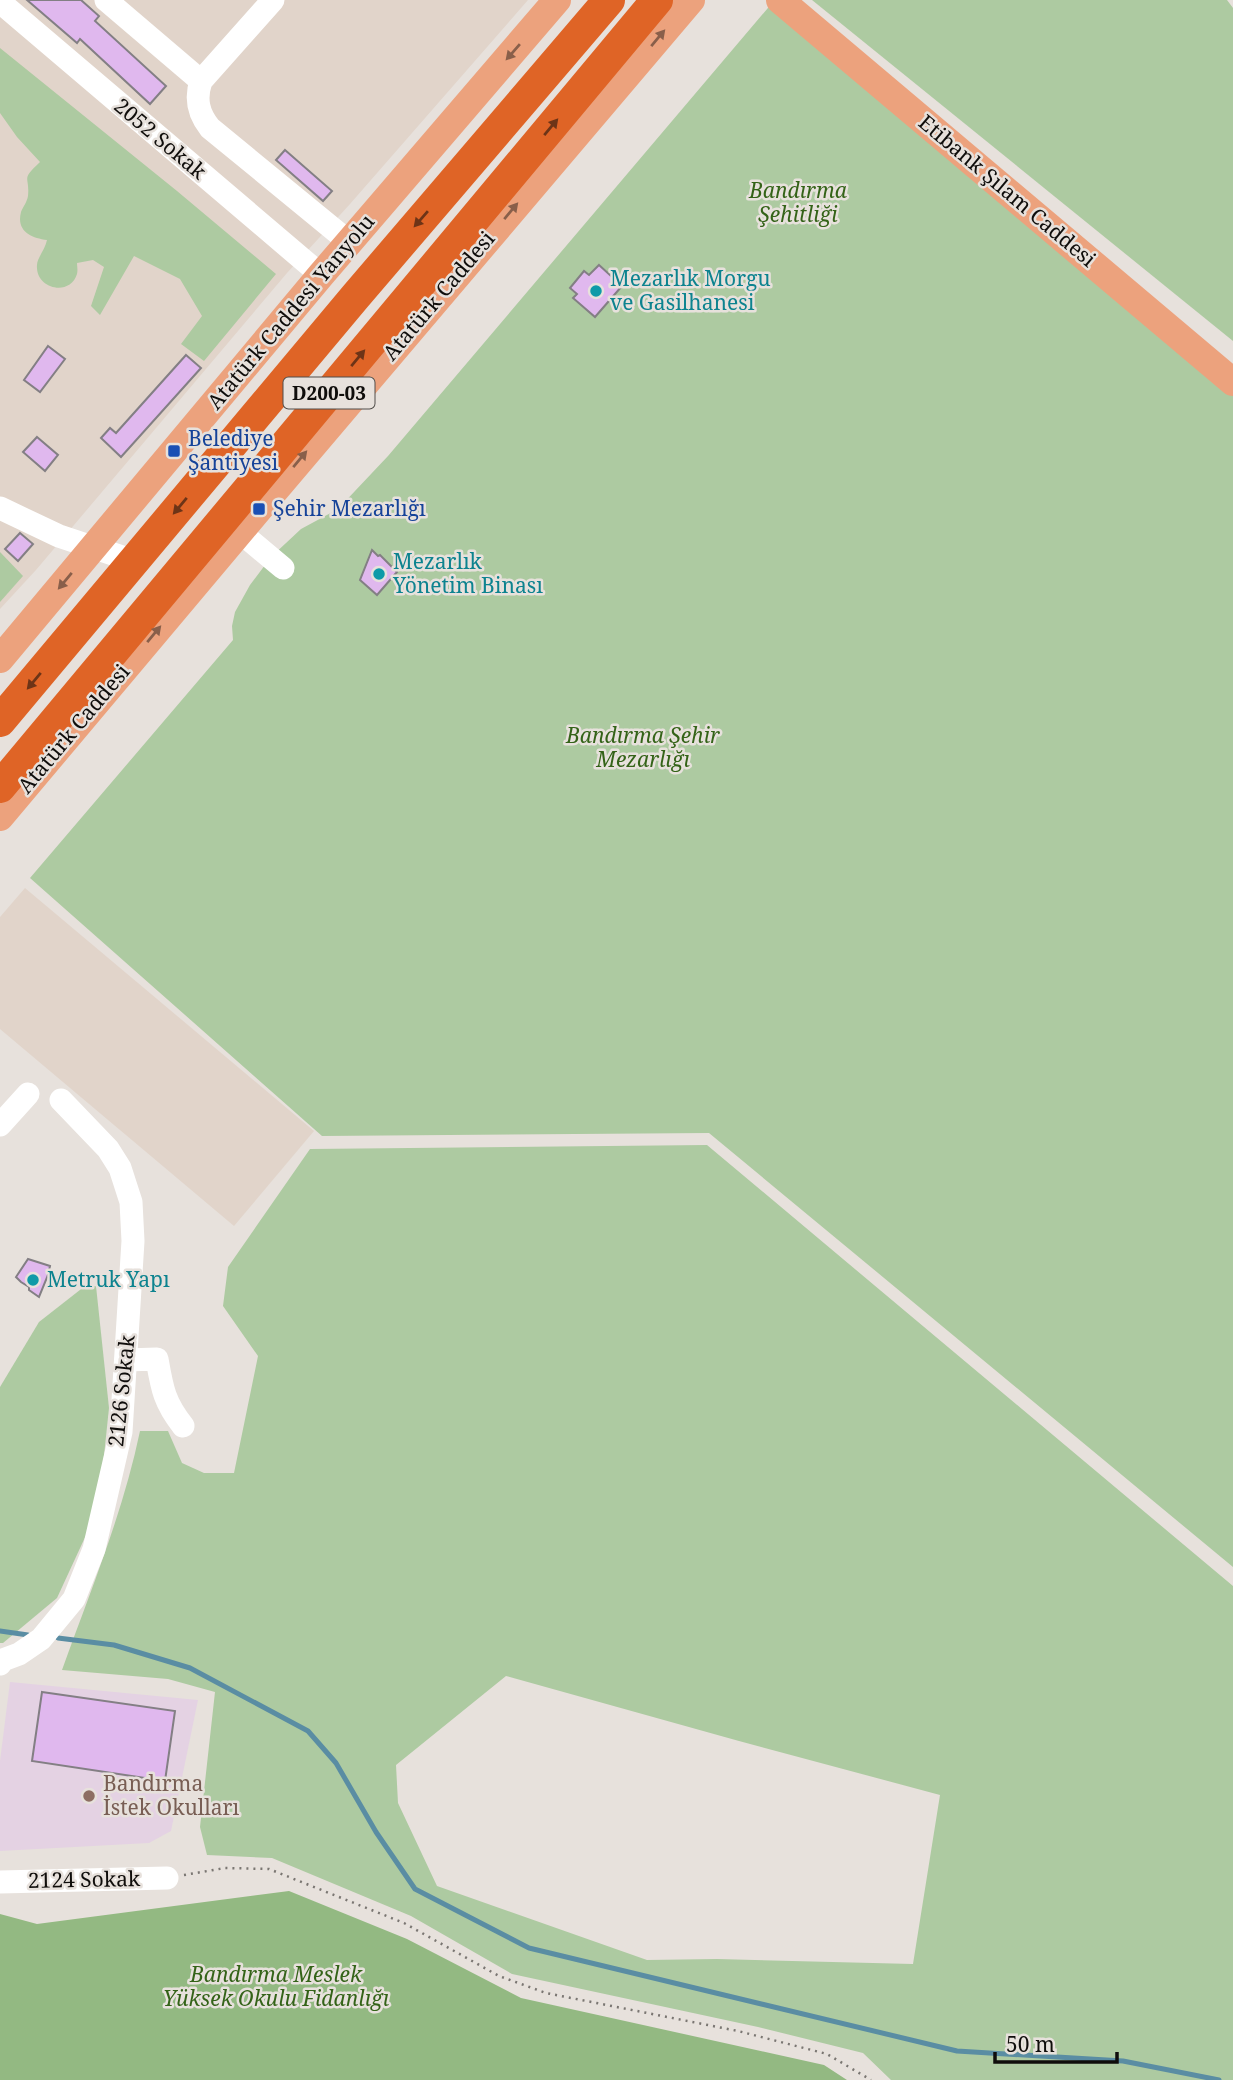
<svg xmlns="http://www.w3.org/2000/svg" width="1233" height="2080" font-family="'Noto Serif',serif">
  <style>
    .built { fill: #e1d4ca }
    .education { fill: #e4d2e3 }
    .green { fill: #adcaa1; fill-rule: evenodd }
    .forest { fill: #93b982 }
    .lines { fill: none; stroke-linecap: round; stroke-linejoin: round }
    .stream { stroke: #5a8da3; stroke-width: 5 }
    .building { fill: #e0b8ee; stroke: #837f84; stroke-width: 2 }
    .path { stroke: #7a7672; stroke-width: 2.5; stroke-dasharray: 2 5; stroke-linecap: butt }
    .minor { stroke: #fff; stroke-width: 23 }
    .major { stroke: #eca27d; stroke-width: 28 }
    .highway { stroke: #df6426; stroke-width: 32 }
    .oneway { fill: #895f4a }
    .oneway2 { fill: #6d3417 }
    .culture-dot { fill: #0f9aa8; stroke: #e7e1dc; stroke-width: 2.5 }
    .transit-dot { fill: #1a4fb4; stroke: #e7e1dc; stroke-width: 2.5 }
    .education-dot { fill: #8d6e63; stroke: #e7e1dc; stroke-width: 2.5 }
    .labels { text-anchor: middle; stroke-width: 5; stroke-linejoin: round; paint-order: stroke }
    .shield { fill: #e7e1dc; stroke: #504d4a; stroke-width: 2 }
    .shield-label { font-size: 19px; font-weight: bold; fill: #0f0d0b }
    .street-label { font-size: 21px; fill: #0f0d0b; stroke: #e7e1dc }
    .park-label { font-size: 21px; font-style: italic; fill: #346318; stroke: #e7e1dc }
    .culture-label { font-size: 21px; fill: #0d838f; stroke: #e7e1dc; text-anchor: start }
    .transit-label { font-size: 21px; fill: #164399; stroke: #e7e1dc; text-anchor: start }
    .education-label { font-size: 21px; fill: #785e54; stroke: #e7e1dc; text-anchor: start }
  </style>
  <rect width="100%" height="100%" fill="#e7e1dc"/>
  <!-- built -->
  <g class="built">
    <path d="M 0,0 L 528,0 L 350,204 L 287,273 L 36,570 L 0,609 Z"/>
    <path d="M 25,888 L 314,1131 L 234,1226 L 0,1029 L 0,917 Z"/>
  </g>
  <!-- education -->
  <path class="education" d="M 10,1682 L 198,1700 L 171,1831 L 149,1843 L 0,1851 L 0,1761 Z"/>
  <!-- green -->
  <g class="green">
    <path d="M 812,0 L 1227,0 L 1233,8 L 1233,341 Z"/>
    <path d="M 773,2 L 1233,390 L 1233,1567 L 709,1133 L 322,1136 L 30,878 L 233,640 L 232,626 L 235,612 L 250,585 L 271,557 L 301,529 L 338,509 L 388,456 Z"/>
    <path d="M 0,48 L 177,191 L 276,274 L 204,361 L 181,344 L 202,316 L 180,279 L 134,256 L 100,315 L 91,306 L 104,267 L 93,260 L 77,263 C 77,266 78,270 77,274 C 70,297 35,289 37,265 C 37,258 45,250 47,240 C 31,238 16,231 21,212 C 23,207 27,202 28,196 C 30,175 20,181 40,162 L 17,137 L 0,113 Z"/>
    <path d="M 0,552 L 23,576 L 0,602 Z"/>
    <path d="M 707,1145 L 1233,1586 L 1233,2080 L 891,2080 L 863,2053 L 758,2027 L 512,1974 L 411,1916 L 272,1858 L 207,1855 L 200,1827 L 215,1692 L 168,1679 L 62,1670 C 90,1592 123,1513 140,1431 L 168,1431 L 182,1463 L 204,1473 L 234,1473 L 258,1356 L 223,1306 L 228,1267 L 310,1149 ZM 506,1676 L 739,1741 L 940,1795 L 913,1964 L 717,1959 L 647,1960 L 437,1886 L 398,1803 L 396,1765 Z"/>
    <path d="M 85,1286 L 96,1286 L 109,1408 L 103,1465 L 87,1533 L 57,1598 L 3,1643 L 0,1643 L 0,1387 L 39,1322 Z"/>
  </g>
  <!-- forest -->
  <path class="forest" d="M 289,1891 L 407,1939 L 521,1998 L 824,2065 L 847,2080 L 0,2080 L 0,1914 L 37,1924 Z"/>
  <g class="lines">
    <!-- stream -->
    <g class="stream">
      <path d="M 0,1631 L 28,1635"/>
      <path d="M 58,1638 L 114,1645 L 190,1668 L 308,1731 L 336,1763 L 376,1832 L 415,1889 L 529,1948 L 957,2051 L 1123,2061 L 1219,2080"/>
    </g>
  </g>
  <!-- building -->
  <g class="building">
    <path d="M 27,0 L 81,0 L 99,16 L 95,21 L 166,86 L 150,104 L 80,39 L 77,43 Z"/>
    <path d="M 285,150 L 332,191 L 323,201 L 276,160 Z"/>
    <path d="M 599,265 L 622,286 L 595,317 L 573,298 L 577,294 L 570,288 L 584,271 L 589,275 Z"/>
    <path d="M 48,346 L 65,359 L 40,392 L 24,380 Z"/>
    <path d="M 186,355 L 201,368 L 121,457 L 101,438 L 110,428 L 116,433 Z"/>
    <path d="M 37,437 L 58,455 L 45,471 L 23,452 Z"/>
    <path d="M 20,533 L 33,544 L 18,561 L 5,549 Z"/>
    <path d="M 372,550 L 378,556 L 380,555 L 397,572 L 377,595 L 360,580 Z"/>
    <path d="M 28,1259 L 50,1266 L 48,1275 L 39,1297 L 29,1290 L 29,1287 L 21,1282 L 16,1277 Z"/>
    <path d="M 42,1692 L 175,1711 L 165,1781 L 32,1761 Z"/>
  </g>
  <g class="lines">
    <!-- path -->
    <path class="path" d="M 184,1875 L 225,1868 L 269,1869 L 404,1923 L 499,1976 L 546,1993 L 738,2031 L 827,2054 L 871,2080"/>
    <!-- minor -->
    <g class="minor">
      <path d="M 106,0 L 201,81"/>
      <path d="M 273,0 L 201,81 C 195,99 198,113 210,128 L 349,242"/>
      <path d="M 0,2 L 321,275"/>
      <path d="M 0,508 L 59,536 L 134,561"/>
      <path d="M 240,532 L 283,568"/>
      <path d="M 0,1125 L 28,1094"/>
      <path d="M 126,1360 L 157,1359 C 162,1388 164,1402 183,1426"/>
      <path d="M 0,1664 L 3,1660 L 19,1654 L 41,1639 L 74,1599 L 94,1549 L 121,1432 L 133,1241 L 131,1202 L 120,1168 L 108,1149 L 61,1100"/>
      <path d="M 0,1882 L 167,1878"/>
    </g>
    <!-- major -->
    <g class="major">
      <path d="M 780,0 L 1233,382"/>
      <path d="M 0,659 L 321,275 L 557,0"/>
      <path d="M 0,817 L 259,509 L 691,0"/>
    </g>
    <!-- highway -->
    <g class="highway">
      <path d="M 0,721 L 355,297 L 609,0"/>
      <path d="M 0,787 L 657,0"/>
    </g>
  </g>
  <!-- one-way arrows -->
  <defs><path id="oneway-solid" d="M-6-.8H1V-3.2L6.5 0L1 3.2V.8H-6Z" transform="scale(1.75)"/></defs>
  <g class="oneway">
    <use href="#oneway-solid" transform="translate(658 38) rotate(-50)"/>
    <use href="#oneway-solid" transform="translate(513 52) rotate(131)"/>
    <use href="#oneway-solid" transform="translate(511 211) rotate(-50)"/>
    <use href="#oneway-solid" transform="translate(300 459) rotate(-50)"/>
    <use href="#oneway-solid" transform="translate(65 581) rotate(130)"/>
    <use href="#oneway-solid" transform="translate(154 634) rotate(-50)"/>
  </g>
  <g class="oneway2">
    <use href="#oneway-solid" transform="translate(551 127) rotate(-50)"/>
    <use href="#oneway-solid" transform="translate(421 219) rotate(131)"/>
    <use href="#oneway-solid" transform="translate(358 358) rotate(-50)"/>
    <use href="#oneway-solid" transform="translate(180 506) rotate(130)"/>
    <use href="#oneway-solid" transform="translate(34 681) rotate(130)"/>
  </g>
  <!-- markers -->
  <g class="culture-dot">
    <circle cx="596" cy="291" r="7"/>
    <circle cx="379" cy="574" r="7"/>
    <circle cx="33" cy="1280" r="7"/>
  </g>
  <g class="transit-dot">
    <rect x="167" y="444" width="14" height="14" rx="3.5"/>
    <rect x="252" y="502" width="14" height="14" rx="3.5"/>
  </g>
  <circle class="education-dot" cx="89" cy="1796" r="7"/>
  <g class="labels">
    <!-- shield labels -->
    <rect class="shield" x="283.5" y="377.5" width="91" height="31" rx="5"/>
    <g class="shield-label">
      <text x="329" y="400">D200-03</text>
    </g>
    <!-- street labels -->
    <g class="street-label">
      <text transform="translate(160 139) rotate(40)" y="7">2052 Sokak</text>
      <text transform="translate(1007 191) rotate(40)" y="7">Etibank Şılam Caddesi</text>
      <text transform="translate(439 296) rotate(-50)" y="7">Atatürk Caddesi</text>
      <text transform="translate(291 312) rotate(-50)" y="7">Atatürk Caddesi Yanyolu</text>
      <text transform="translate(74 729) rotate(-50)" y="7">Atatürk Caddesi</text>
      <text transform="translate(122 1391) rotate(-84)" y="7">2126 Sokak</text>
      <text transform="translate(84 1880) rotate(-1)" y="7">2124 Sokak</text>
    </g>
    <!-- park labels -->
    <g class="park-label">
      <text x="798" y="198">Bandırma<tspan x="798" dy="24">Şehitliği</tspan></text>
      <text x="643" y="743">Bandırma Şehir<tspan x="643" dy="24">Mezarlığı</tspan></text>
      <text x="276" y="1982">Bandırma Meslek<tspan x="276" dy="24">Yüksek Okulu Fidanlığı</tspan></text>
    </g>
    <!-- culture labels -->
    <g class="culture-label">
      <text x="610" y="286">Mezarlık Morgu<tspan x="610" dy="24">ve Gasilhanesi</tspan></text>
      <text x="393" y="569">Mezarlık<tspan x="393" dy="24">Yönetim Binası</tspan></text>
      <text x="47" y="1287">Metruk Yapı</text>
    </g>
    <!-- transit labels -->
    <g class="transit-label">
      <text x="188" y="446">Belediye<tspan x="188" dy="24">Şantiyesi</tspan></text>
      <text x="273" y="516">Şehir Mezarlığı</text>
    </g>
    <!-- education labels -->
    <g class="education-label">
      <text x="103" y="1791">Bandırma<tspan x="103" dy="24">İstek Okulları</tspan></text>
    </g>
  </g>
  <!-- scale -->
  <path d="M995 2052v10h122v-10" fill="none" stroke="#0f0d0b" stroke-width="3.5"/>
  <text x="1006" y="2052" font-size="21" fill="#0f0d0b" stroke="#e7e1dc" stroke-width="5" paint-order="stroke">50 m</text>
</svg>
